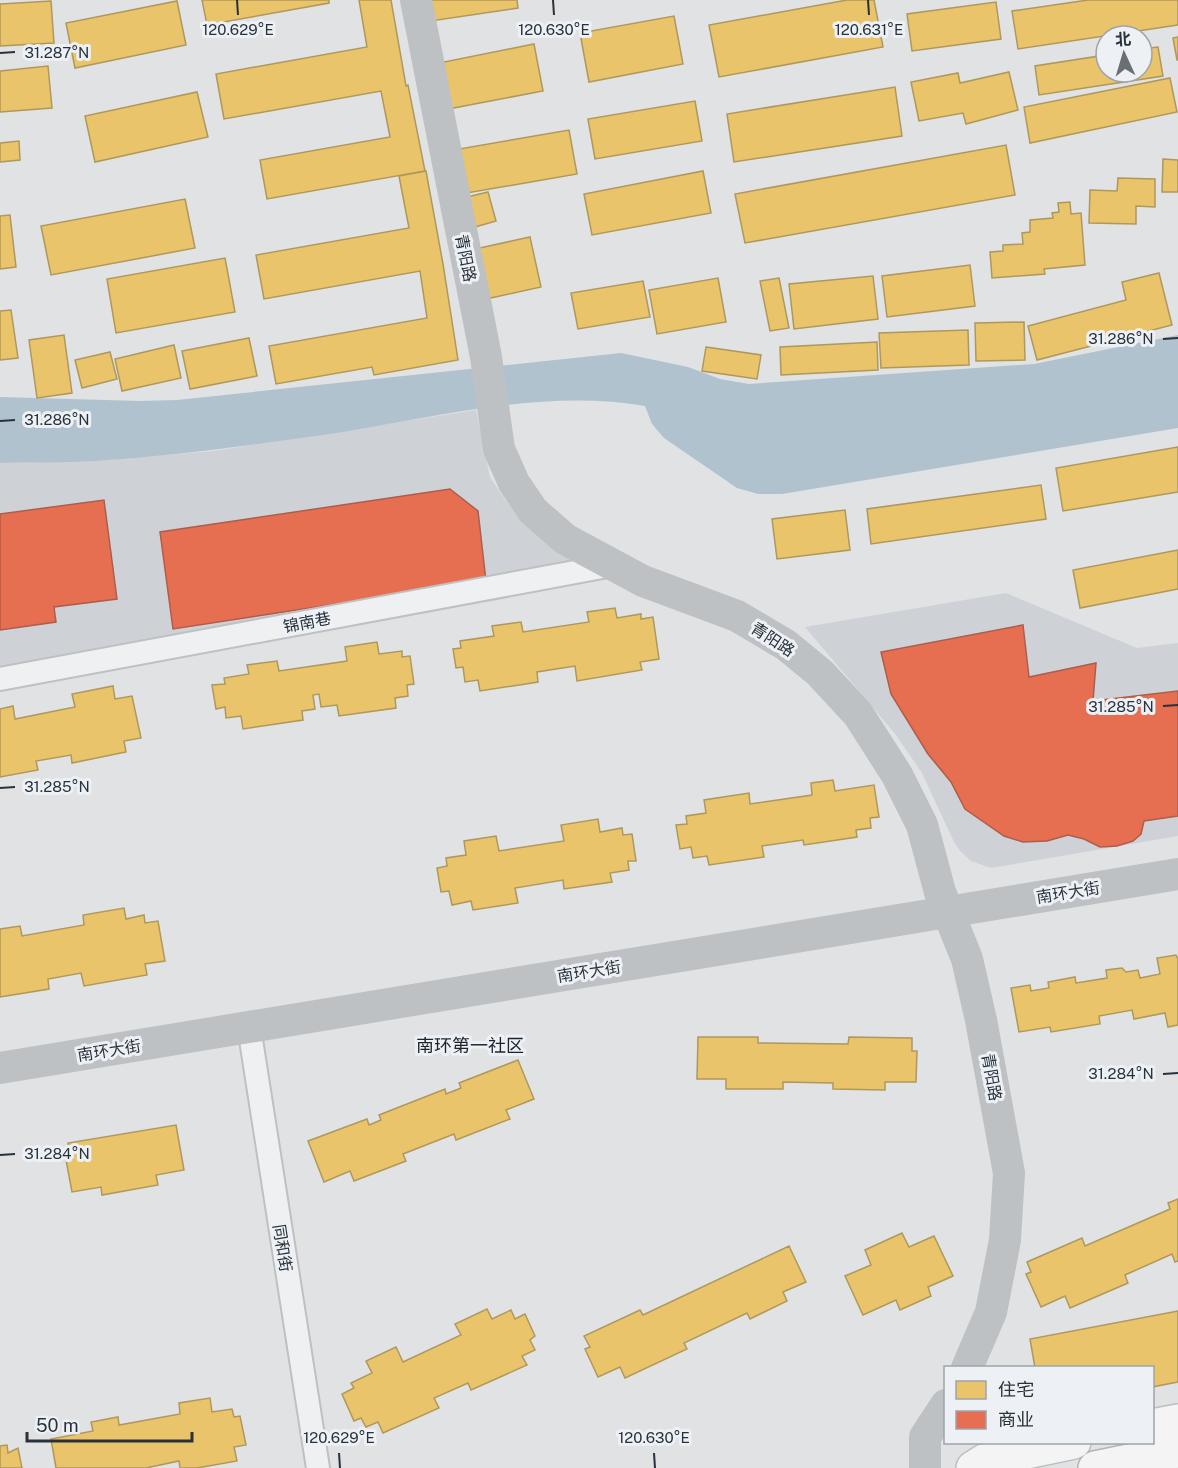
<svg xmlns="http://www.w3.org/2000/svg" width="1178" height="1468" font-family="'Public Sans','Noto Sans SC',sans-serif">
  <style>
    .built { fill: #ced2d7 }
    .water { fill: #b0c2cd }
    .homes { fill: #e9c46a; stroke: #af985c; stroke-width: 1.5 }
    .shops { fill: #e76f51; stroke: #ae5d4a; stroke-width: 1.5 }
    .lines { fill: none; stroke-linecap: round; stroke-linejoin: round }
    .street-casing { stroke: #bec0c2; stroke-width: 26 }
    .primary-casing { stroke: #bcbfc1; stroke-width: 36 }
    .highway-casing { stroke: #b2b5b8; stroke-width: 36 }
    .street { stroke: #eff0f1; stroke-width: 22 }
    .secondary { stroke: #bec1c4; stroke-width: 32 }
    .primary { stroke: #f4f4f5; stroke-width: 33 }
    .highway { stroke: #f4f4f5; stroke-width: 33 }
    .ticks { fill: none; stroke: #28323b; stroke-width: 2 }
    .labels { text-anchor: middle; stroke-width: 6; stroke-linejoin: round; paint-order: stroke }
    .street-label { font-size: 16px; fill: #28323b; stroke: #edf0f4 }
    .neighbourhood-label { font-size: 18px; fill: #1b232c; stroke: #edf0f4 }
    .ticks-label { font-size: 15px; text-anchor: middle; fill: #28323b; stroke: #edf0f4; stroke-width: 6; stroke-linejoin: round; paint-order: stroke }
  </style>
  <rect width="100%" height="100%" fill="#e0e2e4"/>
  <!-- built -->
  <g class="built">
    <path d="M 476,410 L 490,477 L 504,498 L 515,512 L 583,564 L 0,668 L 0,463 L 95,461 L 213,451 Z"/>
    <path d="M 1006,593 L 1137,648 L 1178,643 L 1178,836 L 991,868 L 971,861 L 960,851 L 954,842 L 922,773 L 896,735 L 805,627 Z"/>
  </g>
  <!-- water -->
  <path class="water" d="M 1178,335 L 1178,428 L 782,494 L 758,494 L 737,488 L 664,438 L 652,424 L 645,406 C 543,388 431,418 330,434 C 252,445 174,456 95,461 C 64,463 32,462 0,463 L 0,397 L 140,401 L 177,400 L 621,353 L 688,367 L 720,379 L 749,384 L 1034,364 Z"/>
  <!-- homes -->
  <g class="homes">
    <path d="M 202,0 L 329,0 L 329,3 L 207,25 Z"/>
    <path d="M 359,0 L 391,0 L 406,86 L 408,85 L 425,171 L 267,199 L 260,160 L 390,137 L 381,91 L 224,119 L 216,74 L 367,47 Z"/>
    <path d="M 428,0 L 517,0 L 518,8 L 431,21 Z"/>
    <path d="M 847,0 L 874,0 L 883,47 L 719,77 L 709,25 Z"/>
    <path d="M 1088,0 L 1178,0 L 1178,25 L 1018,49 L 1012,11 Z"/>
    <path d="M 51,1 L 54,43 L 0,46 L 0,4 Z"/>
    <path d="M 177,1 L 186,45 L 75,68 L 66,23 Z"/>
    <path d="M 996,2 L 1001,39 L 912,51 L 907,14 Z"/>
    <path d="M 674,16 L 683,64 L 589,82 L 580,33 Z"/>
    <path d="M 1178,37 L 1178,60 L 1177,60 L 1173,38 Z"/>
    <path d="M 534,44 L 543,91 L 448,109 L 439,63 Z"/>
    <path d="M 1158,47 L 1163,76 L 1039,95 L 1035,66 L 1106,55 L 1106,72 L 1142,72 L 1142,49 Z"/>
    <path d="M 48,66 L 52,108 L 0,112 L 0,71 Z"/>
    <path d="M 1009,72 L 1018,110 L 966,124 L 963,113 L 919,121 L 911,82 L 958,73 L 960,83 Z"/>
    <path d="M 1170,78 L 1177,112 L 1030,143 L 1024,107 Z"/>
    <path d="M 895,87 L 902,136 L 734,162 L 727,114 Z"/>
    <path d="M 197,92 L 208,137 L 95,162 L 85,116 Z"/>
    <path d="M 695,101 L 702,141 L 595,159 L 588,119 Z"/>
    <path d="M 569,130 L 577,174 L 467,193 L 459,149 Z"/>
    <path d="M 19,141 L 20,160 L 0,162 L 0,143 Z"/>
    <path d="M 1006,145 L 1015,195 L 745,243 L 735,194 Z"/>
    <path d="M 1163,159 L 1178,160 L 1178,192 L 1162,192 Z"/>
    <path d="M 426,171 L 443,264 L 458,360 L 374,375 L 372,367 L 276,384 L 269,346 L 427,318 L 420,271 L 264,299 L 256,255 L 409,228 L 399,176 Z"/>
    <path d="M 703,171 L 711,213 L 592,235 L 584,194 Z"/>
    <path d="M 1118,178 L 1155,179 L 1155,207 L 1136,206 L 1136,224 L 1089,223 L 1090,190 L 1117,191 Z"/>
    <path d="M 488,192 L 496,221 L 475,227 L 467,197 Z"/>
    <path d="M 185,199 L 195,248 L 51,275 L 41,226 Z"/>
    <path d="M 1070,202 L 1071,214 L 1081,213 L 1085,265 L 1044,269 L 1045,274 L 992,278 L 990,252 L 1003,251 L 1003,245 L 1023,244 L 1022,233 L 1030,232 L 1030,220 L 1053,218 L 1052,213 L 1059,212 L 1058,203 Z"/>
    <path d="M 10,215 L 16,267 L 0,269 L 0,216 Z"/>
    <path d="M 530,237 L 541,287 L 486,299 L 475,249 Z"/>
    <path d="M 225,258 L 235,312 L 116,333 L 107,279 Z"/>
    <path d="M 970,265 L 975,306 L 887,317 L 882,276 Z"/>
    <path d="M 1159,273 L 1172,325 L 1037,360 L 1028,326 L 1126,300 L 1122,282 Z"/>
    <path d="M 873,276 L 878,319 L 794,329 L 789,284 Z"/>
    <path d="M 718,278 L 726,322 L 657,334 L 649,290 Z"/>
    <path d="M 779,278 L 789,328 L 770,331 L 760,281 Z"/>
    <path d="M 643,281 L 650,317 L 578,329 L 571,293 Z"/>
    <path d="M 11,310 L 18,358 L 0,360 L 0,311 Z"/>
    <path d="M 1024,322 L 1025,360 L 976,361 L 975,323 Z"/>
    <path d="M 968,330 L 969,365 L 881,368 L 879,333 Z"/>
    <path d="M 64,335 L 72,393 L 37,398 L 29,340 Z"/>
    <path d="M 249,338 L 257,376 L 190,389 L 182,351 Z"/>
    <path d="M 877,342 L 878,370 L 781,375 L 780,347 Z"/>
    <path d="M 174,345 L 181,378 L 122,391 L 115,359 Z"/>
    <path d="M 706,347 L 761,355 L 757,379 L 702,371 Z"/>
    <path d="M 110,352 L 117,379 L 82,388 L 75,360 Z"/>
    <path d="M 1178,447 L 1178,492 L 1063,511 L 1056,468 Z"/>
    <path d="M 1041,485 L 1046,519 L 871,544 L 867,509 Z"/>
    <path d="M 845,510 L 850,550 L 777,559 L 772,519 Z"/>
    <path d="M 1178,550 L 1178,589 L 1080,608 L 1073,570 Z"/>
    <path d="M 615,608 L 617,618 L 641,614 L 641,619 L 653,617 L 659,659 L 640,662 L 642,670 L 577,681 L 575,666 L 537,672 L 538,682 L 480,691 L 478,680 L 465,682 L 463,667 L 456,668 L 453,649 L 461,648 L 460,641 L 494,636 L 492,626 L 521,622 L 523,632 L 589,622 L 587,612 Z"/>
    <path d="M 377,642 L 379,654 L 402,651 L 402,657 L 410,656 L 414,684 L 407,685 L 408,696 L 395,698 L 396,708 L 339,716 L 337,705 L 321,707 L 319,694 L 313,695 L 315,709 L 302,711 L 303,720 L 243,729 L 241,716 L 226,718 L 225,707 L 216,709 L 212,685 L 225,684 L 224,678 L 249,674 L 247,665 L 277,661 L 279,671 L 347,661 L 345,647 Z"/>
    <path d="M 113,686 L 115,699 L 132,696 L 141,738 L 124,741 L 126,752 L 72,763 L 71,755 L 36,761 L 38,770 L 0,777 L 0,709 L 13,706 L 15,719 L 75,707 L 72,694 Z"/>
    <path d="M 833,780 L 835,791 L 874,785 L 879,817 L 870,818 L 871,828 L 856,830 L 857,837 L 804,845 L 803,840 L 762,846 L 764,857 L 709,865 L 707,856 L 693,858 L 691,847 L 680,849 L 676,825 L 687,824 L 686,816 L 706,813 L 704,800 L 749,793 L 750,804 L 812,795 L 811,783 Z"/>
    <path d="M 598,819 L 600,832 L 622,828 L 623,835 L 632,834 L 636,861 L 628,861 L 629,870 L 610,873 L 612,882 L 564,889 L 563,880 L 515,888 L 518,903 L 473,910 L 471,901 L 452,905 L 449,891 L 441,892 L 437,868 L 447,866 L 446,858 L 466,855 L 464,841 L 496,836 L 499,851 L 564,841 L 561,825 Z"/>
    <path d="M 124,908 L 126,919 L 144,915 L 145,923 L 158,921 L 165,961 L 145,964 L 147,975 L 84,986 L 81,973 L 48,979 L 49,989 L 0,997 L 0,929 L 20,926 L 22,936 L 84,925 L 83,915 Z"/>
    <path d="M 1176,955 L 1178,959 L 1178,1025 L 1168,1027 L 1165,1013 L 1134,1019 L 1132,1010 L 1099,1016 L 1100,1024 L 1051,1032 L 1050,1027 L 1019,1032 L 1011,988 L 1030,985 L 1031,991 L 1049,988 L 1048,982 L 1075,977 L 1076,983 L 1107,978 L 1106,970 L 1122,968 L 1126,972 L 1138,970 L 1140,978 L 1160,974 L 1157,958 Z"/>
    <path d="M 698,1037 L 758,1037 L 758,1043 L 848,1044 L 849,1037 L 912,1038 L 912,1051 L 917,1051 L 916,1082 L 885,1082 L 885,1090 L 833,1089 L 833,1083 L 783,1082 L 783,1089 L 726,1089 L 726,1079 L 697,1079 Z"/>
    <path d="M 518,1060 L 534,1099 L 506,1110 L 510,1119 L 456,1140 L 454,1134 L 403,1154 L 406,1161 L 354,1181 L 350,1171 L 324,1182 L 308,1141 L 367,1119 L 369,1125 L 381,1120 L 379,1115 L 445,1089 L 446,1094 L 461,1088 L 459,1083 Z"/>
    <path d="M 176,1125 L 184,1170 L 156,1175 L 158,1185 L 102,1195 L 101,1187 L 72,1192 L 66,1160 L 71,1159 L 68,1143 Z"/>
    <path d="M 1178,1199 L 1178,1261 L 1175,1262 L 1172,1254 L 1125,1275 L 1128,1283 L 1070,1308 L 1065,1296 L 1041,1307 L 1026,1274 L 1031,1272 L 1027,1262 L 1082,1238 L 1085,1246 L 1170,1209 L 1168,1203 Z"/>
    <path d="M 902,1233 L 909,1247 L 934,1236 L 953,1276 L 928,1287 L 931,1296 L 900,1310 L 896,1300 L 863,1315 L 845,1276 L 871,1265 L 865,1250 Z"/>
    <path d="M 789,1246 L 806,1282 L 783,1292 L 787,1301 L 750,1319 L 747,1313 L 684,1343 L 687,1349 L 625,1378 L 620,1367 L 598,1377 L 585,1349 L 590,1347 L 584,1336 L 640,1310 L 643,1315 Z"/>
    <path d="M 487,1309 L 492,1319 L 511,1310 L 515,1319 L 525,1314 L 535,1336 L 530,1340 L 535,1350 L 522,1356 L 527,1365 L 471,1390 L 468,1383 L 434,1398 L 439,1408 L 383,1433 L 378,1422 L 366,1427 L 361,1418 L 354,1421 L 342,1394 L 354,1388 L 351,1383 L 372,1373 L 366,1361 L 396,1347 L 403,1362 L 461,1335 L 455,1324 Z"/>
    <path d="M 1178,1311 L 1178,1382 L 1152,1387 L 1152,1368 L 1035,1368 L 1030,1339 Z"/>
    <path d="M 210,1398 L 212,1412 L 232,1409 L 234,1417 L 240,1416 L 246,1445 L 234,1447 L 237,1461 L 197,1468 L 180,1468 L 179,1461 L 146,1468 L 56,1468 L 51,1439 L 93,1431 L 91,1422 L 118,1417 L 119,1425 L 180,1414 L 179,1403 Z"/>
    <path d="M 7,1445 L 8,1453 L 18,1448 L 22,1468 L 0,1468 L 0,1446 Z"/>
  </g>
  <!-- shops -->
  <g class="shops">
    <path d="M 450,489 L 478,511 L 486,581 L 173,629 L 160,532 Z"/>
    <path d="M 104,500 L 117,599 L 54,607 L 56,622 L 0,630 L 0,514 Z"/>
    <path d="M 1023,625 L 1029,677 L 1096,663 L 1093,701 L 1178,691 L 1178,816 L 1144,821 L 1141,834 L 1133,841 L 1117,846 L 1100,847 L 1084,839 L 1068,835 L 1047,841 L 1023,842 L 1004,836 L 965,809 L 951,782 L 928,754 L 891,694 L 881,652 Z"/>
  </g>
  <g class="lines">
    <defs>
      <g id="street">
        <path d="M 0,679 L 613,565"/>
        <path d="M 249,1027 L 318,1468"/>
      </g>
      <g id="primary">
        <path d="M 1152,1426 L 1178,1421"/>
        <path d="M 973,1468 L 984,1461 L 1074,1442"/>
      </g>
      <path id="highway" d="M 1095,1468 L 1178,1451"/>
    </defs>
    <!-- street casing -->
    <use href="#street" class="street-casing"/>
    <!-- primary casing -->
    <use href="#primary" class="primary-casing"/>
    <!-- highway casing -->
    <use href="#highway" class="highway-casing"/>
    <!-- street -->
    <use href="#street" class="street"/>
    <!-- secondary -->
    <g class="secondary">
      <path d="M 416,0 L 486,357 L 499,449 L 514,483 L 533,511 L 565,539 L 643,581 L 737,616 L 786,645 L 820,673 L 858,714 L 897,775 L 922,825 L 940,892 L 967,959 L 981,1020 L 1009,1173 L 1005,1240 L 991,1312 L 967,1368"/>
      <path d="M 0,1068 L 1178,874"/>
      <path d="M 925,1468 L 925,1437 L 946,1405"/>
    </g>
    <!-- primary -->
    <use href="#primary" class="primary"/>
    <!-- highway -->
    <use href="#highway" class="highway"/>
  </g>
  <!-- ticks -->
  <path class="ticks" d="M 237,0 L 238,15M 553,0 L 554,15M 868,0 L 869,15M 0,53 L 15,52M 1163,339 L 1178,338M 0,421 L 15,420M 1163,706 L 1178,705M 0,788 L 15,787M 1163,1074 L 1178,1073M 0,1155 L 15,1154M 339,1453 L 340,1468M 654,1453 L 655,1468"/>
  <g class="labels">
    <!-- street labels -->
    <g class="street-label">
      <text transform="translate(466 258) rotate(79)" y="6">青阳路</text>
      <text transform="translate(307 622) rotate(-11)" y="6">锦南巷</text>
      <text transform="translate(773 639) rotate(33)" y="6">青阳路</text>
      <text transform="translate(1068 892) rotate(-9)" y="6">南环大街</text>
      <text transform="translate(589 971) rotate(-9)" y="6">南环大街</text>
      <text transform="translate(109 1050) rotate(-9)" y="6">南环大街</text>
      <text transform="translate(992 1077) rotate(80)" y="6">青阳路</text>
      <text transform="translate(283 1248) rotate(81)" y="6">同和街</text>
    </g>
    <!-- neighbourhood labels -->
    <g class="neighbourhood-label">
      <text x="470" y="1052">南环第一社区</text>
    </g>
  </g>
  <g class="ticks-label">
    <text x="238" y="35">120.629°E</text>
    <text x="554" y="35">120.630°E</text>
    <text x="869" y="35">120.631°E</text>
    <text x="57" y="58">31.287°N</text>
    <text x="1121" y="344">31.286°N</text>
    <text x="57" y="425">31.286°N</text>
    <text x="1121" y="712">31.285°N</text>
    <text x="57" y="792">31.285°N</text>
    <text x="1121" y="1079">31.284°N</text>
    <text x="57" y="1159">31.284°N</text>
    <text x="339" y="1443">120.629°E</text>
    <text x="654" y="1443">120.630°E</text>
  </g>
  <!-- legend -->
  <rect x="944" y="1366" width="210" height="78" fill="#edf0f4" stroke="#9ea4aa" stroke-width="1.5"/>
  <rect x="956" y="1381" width="30" height="18" fill="#e9c46a" stroke="#9ea4aa" stroke-width="1.5"/>
  <text x="998" y="1396" font-size="18" fill="#28323b">住宅</text>
  <rect x="956" y="1411" width="30" height="18" fill="#e76f51" stroke="#9ea4aa" stroke-width="1.5"/>
  <text x="998" y="1426" font-size="18" fill="#28323b">商业</text>
  <!-- north arrow -->
  <g transform="translate(1124 54) rotate(356)"><circle r="28" fill="#edf0f4" stroke="#9ea4aa" stroke-width="1.5"/>
  <path d="M0-4.5L10 22L0 15L-10 22Z" fill="#687076"/>
  <text y="-9" font-size="16" font-weight="bold" text-anchor="middle" fill="#28323b">北</text>
  </g>
  <!-- scale -->
  <path d="M27 1432v9h165v-9" fill="none" stroke="#28323b" stroke-width="3"/>
  <text x="36" y="1432" font-size="18" fill="#28323b" stroke="#edf0f4" stroke-width="4.5" paint-order="stroke">50 m</text>
</svg>
